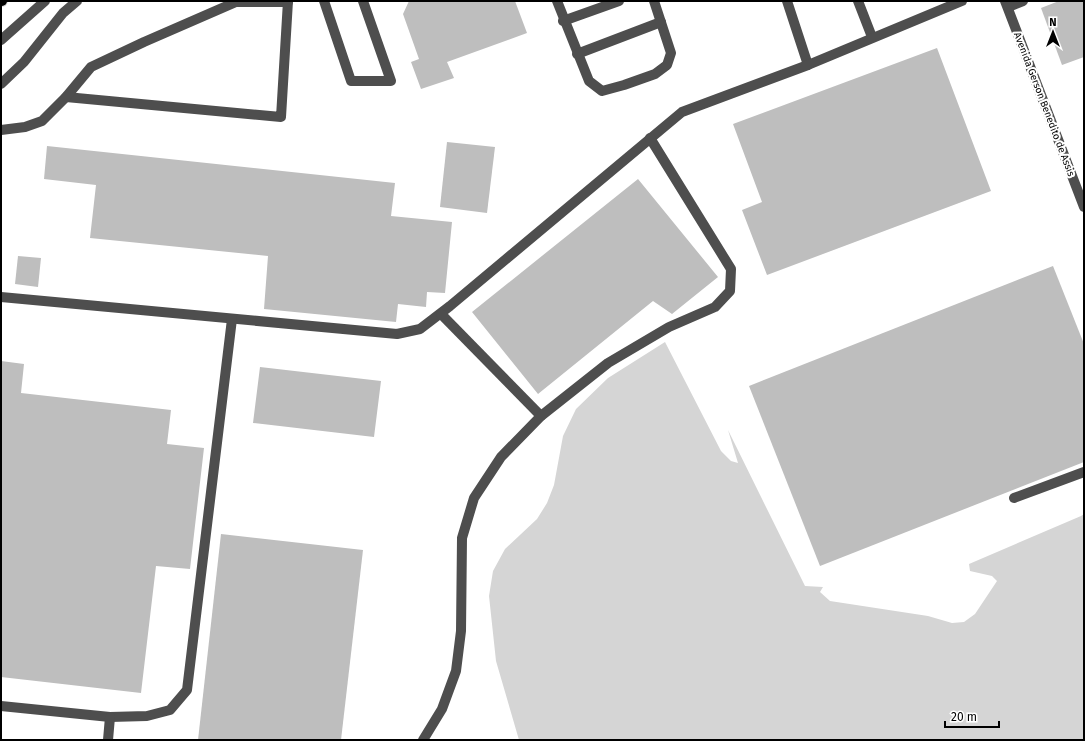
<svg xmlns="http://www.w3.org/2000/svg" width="1085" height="741" font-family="'Fira Sans',sans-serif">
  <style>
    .green { fill: #d5d5d5 }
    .building { fill: #bebebe }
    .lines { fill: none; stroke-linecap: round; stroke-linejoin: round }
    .major-casing { stroke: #dbdbdb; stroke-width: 12 }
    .minor { stroke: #4e4e4e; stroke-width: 10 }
    .major { stroke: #000; stroke-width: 10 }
    .labels { text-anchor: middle; stroke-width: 4; stroke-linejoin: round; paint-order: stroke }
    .street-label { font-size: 10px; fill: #000; stroke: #fff }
  </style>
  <rect width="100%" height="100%" fill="#fff"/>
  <!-- green -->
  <path class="green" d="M 665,342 L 721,451 L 731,461 L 738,463 L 728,430 L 805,586 L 823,587 L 820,592 L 830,601 L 928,616 L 952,623 L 964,622 L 975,614 L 997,581 L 992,576 L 970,571 L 969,564 L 1081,516 L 1084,514 L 1084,740 L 519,740 L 496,661 L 489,596 L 493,571 L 505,549 L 537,519 L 547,503 L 554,485 L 563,436 L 576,409 L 608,378 Z"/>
  <!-- building -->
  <g class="building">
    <path d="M 409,1 L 515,1 L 527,33 L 447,62 L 454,78 L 421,89 L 411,62 L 419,59 L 403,14 Z"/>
    <path d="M 1059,1 L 1084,1 L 1084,57 L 1062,65 L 1041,8 Z"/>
    <path d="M 937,48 L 991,191 L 767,275 L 742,210 L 762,202 L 733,124 Z"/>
    <path d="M 447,142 L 495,147 L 487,213 L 440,207 Z"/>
    <path d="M 47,146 L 395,183 L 391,216 L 452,222 L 445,293 L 427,292 L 426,307 L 398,304 L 396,322 L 264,309 L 268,256 L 90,238 L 96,185 L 44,179 Z"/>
    <path d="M 638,179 L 718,277 L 672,314 L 653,301 L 538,394 L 472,312 Z"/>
    <path d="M 18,256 L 41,258 L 38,287 L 15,284 Z"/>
    <path d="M 1053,266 L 1084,344 L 1084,462 L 820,566 L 749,386 Z"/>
    <path d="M 1,361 L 24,364 L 21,393 L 171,410 L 167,444 L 204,448 L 190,569 L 156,566 L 141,693 L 1,677 Z"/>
    <path d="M 260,367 L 381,381 L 374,437 L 253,423 Z"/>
    <path d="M 221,534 L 363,550 L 341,740 L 198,740 Z"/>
  </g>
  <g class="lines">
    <defs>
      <path id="major" d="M 1,1 L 2,1"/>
    </defs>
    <!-- major casing -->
    <use href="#major" class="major-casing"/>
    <!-- minor -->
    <g class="minor">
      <path d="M 324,1 L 351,81 L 391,81 L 363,1"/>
      <path d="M 557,1 L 589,81 L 602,91 L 624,85 L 655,74 L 667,65 L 671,53 L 654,1"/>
      <path d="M 787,1 L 808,65"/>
      <path d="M 858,1 L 872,37"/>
      <path d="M 1005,1 L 1084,207"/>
      <path d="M 1008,7 L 1023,1"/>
      <path d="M 563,21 L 619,1"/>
      <path d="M 1,40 L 45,1"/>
      <path d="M 577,54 L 661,22"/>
      <path d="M 1,84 L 24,62 L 63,13 L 77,1"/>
      <path d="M 66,97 L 281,117 L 288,1"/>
      <path d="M 1,130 L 25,127 L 42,121 L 66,97 L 91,67 L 144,42 L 236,2 L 288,2"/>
      <path d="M 1,297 L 397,334 L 420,329 L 450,306 L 682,112 L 808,65 L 962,1"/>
      <path d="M 441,314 L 541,416"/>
      <path d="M 1014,498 L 1084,472"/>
      <path d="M 1,706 L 110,717 L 147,716 L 170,710 L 187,690 L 232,319"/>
      <path d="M 108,740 L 110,717"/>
      <path d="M 423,740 L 442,709 L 456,671 L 461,631 L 462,538 L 474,498 L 501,457 L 541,416 L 608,363 L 669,327 L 715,307 L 730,291 L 731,269 L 650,138"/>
    </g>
    <!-- major -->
    <use href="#major" class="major"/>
  </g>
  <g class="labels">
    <!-- street labels -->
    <g class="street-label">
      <text transform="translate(1045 104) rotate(69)" y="4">Avenida Gerson Benedito de Assis</text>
    </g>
  </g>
  <!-- border -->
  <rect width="1085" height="741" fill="none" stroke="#000000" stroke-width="4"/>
  <!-- north arrow -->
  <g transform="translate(1053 32)" stroke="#ffffff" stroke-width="3" paint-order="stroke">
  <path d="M0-3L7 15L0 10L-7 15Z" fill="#000000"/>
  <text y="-6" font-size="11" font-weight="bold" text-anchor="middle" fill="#000000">N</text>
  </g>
  <!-- scale -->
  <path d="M945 721v6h54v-6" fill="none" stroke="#000000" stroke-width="2"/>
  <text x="951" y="721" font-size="12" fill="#000000" stroke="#ffffff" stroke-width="3" paint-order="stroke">20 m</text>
</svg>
